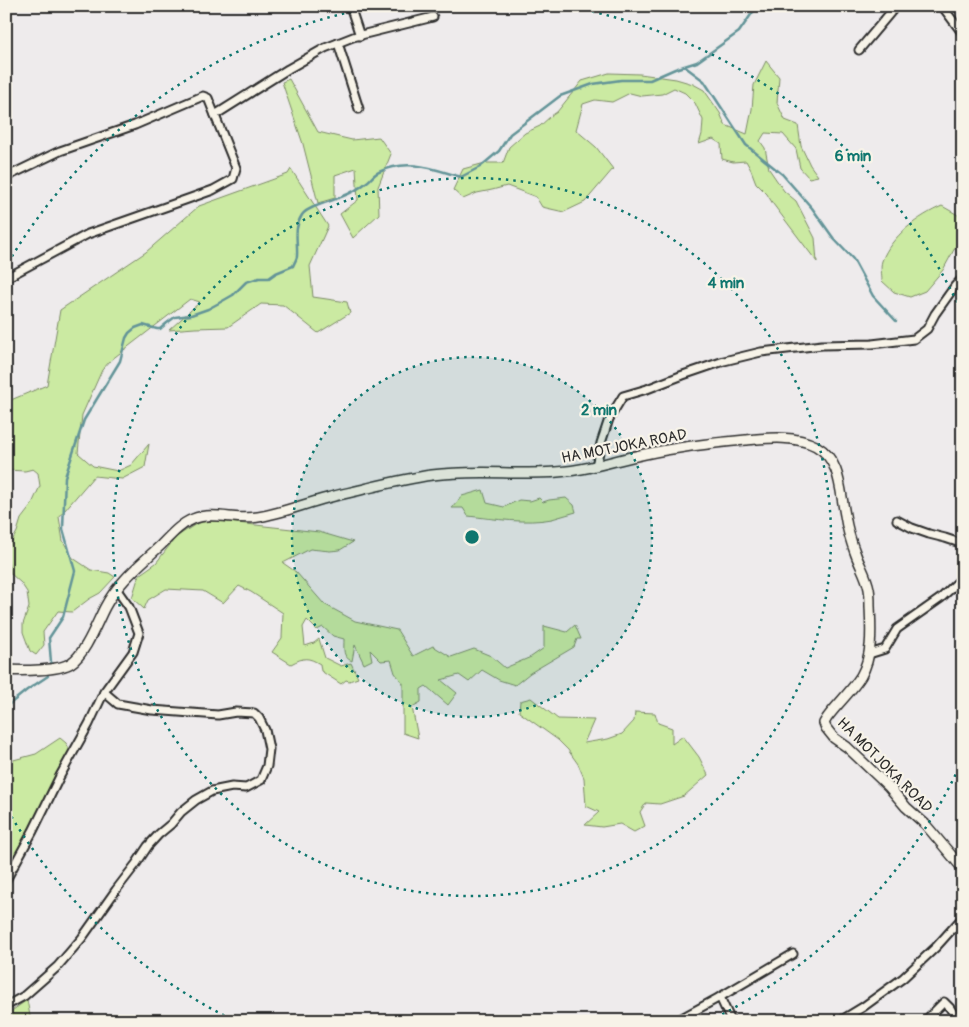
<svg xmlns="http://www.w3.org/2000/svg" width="969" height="1027" font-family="Pangolin,sans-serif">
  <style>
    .green { fill: #cbeaa2; stroke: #7b8a66 }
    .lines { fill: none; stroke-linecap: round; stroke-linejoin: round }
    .stream { stroke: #639498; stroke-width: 2.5 }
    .minor-casing { stroke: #2b2b2b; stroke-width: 11 }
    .tertiary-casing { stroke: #2b2b2b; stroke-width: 12 }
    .minor { stroke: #f7f3e8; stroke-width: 7 }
    .tertiary { stroke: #f7f3e8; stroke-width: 9 }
    .ring { fill: none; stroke: #0f766e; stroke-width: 2.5; stroke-dasharray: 2.5 5 }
    .labels { text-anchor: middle; stroke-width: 4.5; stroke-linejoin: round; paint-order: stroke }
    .street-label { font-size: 15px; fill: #2b2b2b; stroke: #f7f3e8 }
    .centre { fill: #0f766e; stroke: #f7f3e8; stroke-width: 2.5 }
    .ring-label { font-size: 15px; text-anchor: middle; font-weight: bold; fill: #0f766e; stroke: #f7f3e8; stroke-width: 4.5; stroke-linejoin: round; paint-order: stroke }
  </style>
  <rect width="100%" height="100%" fill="#eeebec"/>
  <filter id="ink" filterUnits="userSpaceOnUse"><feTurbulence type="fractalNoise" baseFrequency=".02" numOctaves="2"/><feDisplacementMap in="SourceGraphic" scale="10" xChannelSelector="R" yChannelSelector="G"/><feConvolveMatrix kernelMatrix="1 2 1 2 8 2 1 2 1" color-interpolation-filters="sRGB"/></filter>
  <g filter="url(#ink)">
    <!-- green -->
    <g class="green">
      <path d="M 766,61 L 779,77 L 777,103 L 785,120 L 798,125 L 801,146 L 810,165 L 818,176 L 809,178 L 800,168 L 796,149 L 783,134 L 765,133 L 760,141 L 765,148 L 769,169 L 784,191 L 796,201 L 815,238 L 817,262 L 773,204 L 767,194 L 756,183 L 751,170 L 746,161 L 733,162 L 722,159 L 721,144 L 713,139 L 699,144 L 702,134 L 703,120 L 695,103 L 685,93 L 674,88 L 662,94 L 642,96 L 630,93 L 612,102 L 595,100 L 583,104 L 576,130 L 596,147 L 613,169 L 585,202 L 564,212 L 542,207 L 536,197 L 507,186 L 492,190 L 477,193 L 463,199 L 453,190 L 463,169 L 485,163 L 503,163 L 509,147 L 525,133 L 540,126 L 551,116 L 557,112 L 582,81 L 609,73 L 640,74 L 676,79 L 693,84 L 704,90 L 720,113 L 725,125 L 747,134 L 752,109 L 754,85 Z"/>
      <path d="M 289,79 L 318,132 L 352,140 L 379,137 L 391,154 L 378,187 L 379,214 L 353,238 L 340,214 L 358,200 L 356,168 L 335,175 L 335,198 L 318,203 L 303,144 L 282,82 Z"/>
      <path d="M 291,169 L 328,226 L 310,266 L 313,297 L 347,302 L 350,313 L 318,333 L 283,305 L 261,304 L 228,327 L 195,328 L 169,330 L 200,302 L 190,299 L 111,360 L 102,370 L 82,415 L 78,453 L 93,466 L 118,471 L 131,465 L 149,444 L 145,467 L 122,479 L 94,476 L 59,517 L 63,541 L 73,558 L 91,570 L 109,573 L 115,577 L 100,593 L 89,599 L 72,612 L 58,611 L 43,632 L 44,645 L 36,655 L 30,651 L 23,632 L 23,624 L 29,607 L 27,592 L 21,583 L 11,574 L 8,560 L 8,548 L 17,532 L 21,519 L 31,506 L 40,486 L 38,473 L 33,469 L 25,471 L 6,470 L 6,402 L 47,385 L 60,310 L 146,252 L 199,206 L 288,174 Z"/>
      <path d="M 942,206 L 958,215 L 963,229 L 963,233 L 943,270 L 925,291 L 910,297 L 894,292 L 882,281 C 882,275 880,267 882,261 C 891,236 919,216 942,206 Z"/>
      <path d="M 483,490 L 487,503 L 504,507 L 519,500 L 530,501 L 539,498 L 543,502 L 549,500 L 566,498 L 574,505 L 576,512 C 568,514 560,517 552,519 C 526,524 495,519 468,516 L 463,508 L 452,508 L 462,496 Z"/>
      <path d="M 206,521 L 219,521 L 319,532 L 353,542 L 340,550 L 330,551 L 310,549 L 283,563 L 296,572 L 324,604 L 355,621 L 397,630 L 413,656 L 433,646 L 451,657 L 474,649 L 491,656 L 505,668 L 531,657 L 544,648 L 544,626 L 567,632 L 575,625 L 581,639 L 577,639 L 574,647 L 530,673 L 515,685 L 499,680 L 482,670 L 469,682 L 459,675 L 441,680 L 457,693 L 448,705 L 426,686 L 421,689 L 421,702 L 412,707 L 418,738 L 403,733 L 403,683 L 395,673 L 391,660 L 381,661 L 370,650 L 372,660 L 364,664 L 355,645 L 352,661 C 342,657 344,649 344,639 L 333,636 L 323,627 L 317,630 L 307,620 L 303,627 L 305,646 L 314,643 L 319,639 L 325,658 L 341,666 L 351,663 L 358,678 L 349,681 L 346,680 L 341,684 L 321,671 L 320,664 C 308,657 304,657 291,664 L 272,652 L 282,638 L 283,613 L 251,592 L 239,586 L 223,603 L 203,591 L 166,589 L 148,600 L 144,609 L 132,598 L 139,575 L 156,563 L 176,537 L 196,524 Z"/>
      <path d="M 531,698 L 558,719 L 594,720 L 584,743 L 608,739 L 622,734 L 634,721 L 635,712 L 655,713 L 658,723 L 672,728 L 672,744 L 683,736 L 699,757 L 708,775 L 684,796 L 660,804 L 646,803 L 640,812 L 645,826 L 634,832 L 620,824 L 602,827 L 585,825 L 599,812 L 586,806 L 584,778 L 578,764 L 568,750 L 558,740 L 519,712 L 520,701 Z"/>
      <path d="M 60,738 L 66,743 L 70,750 L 14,859 L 6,870 L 6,762 L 36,754 Z"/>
      <path d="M 27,1000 L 31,1021 L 6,1021 L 6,1015 Z"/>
    </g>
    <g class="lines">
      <!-- stream -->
      <g class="stream">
        <path d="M 684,66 L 704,81 L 746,145 L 782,174 L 812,208 L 834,239 L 853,259 L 873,296 L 896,321"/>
        <path d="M 51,662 L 49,638 L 63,617 L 75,571 L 63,529 L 65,477 L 84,420 L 120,361 L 126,338 L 129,333 L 135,328 L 143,325 L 157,329 L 160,329 L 167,323 L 175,317 L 191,315 L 208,309 L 219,303 L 233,295 L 246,282 L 259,278 L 269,278 L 276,273 L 293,266 C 294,263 297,259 297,256 C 298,241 293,229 302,215 C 308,206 331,202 341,197 C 349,194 360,188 367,182 C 371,179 374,174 379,172 C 408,158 433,169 461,177 L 480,167 L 499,151 L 510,134 L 560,96 L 593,84 L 621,80 L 650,80 L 675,69 L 697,62 L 739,32 L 757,6"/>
        <path d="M 6,707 L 27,690 L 48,676"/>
      </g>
      <defs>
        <g id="minor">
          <path d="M 350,6 L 360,36"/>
          <path d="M 942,6 L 963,34"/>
          <path d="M 338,43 L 359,109"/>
          <path d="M 859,50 L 896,6"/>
          <path d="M 215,115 L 288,69 L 325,48 L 353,37 L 433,17"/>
          <path d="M 6,177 L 60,151 L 135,125 L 203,96 L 208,98 L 236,168 L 233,179 L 213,190 L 185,200 L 88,234 L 6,278"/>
          <path d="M 596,466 L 601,443 L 609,419 L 623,396 L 647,389 L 683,375 L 724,361 L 761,352 L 822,345 L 872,344 L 914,339 L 927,329 L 935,314 L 955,286 L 963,278"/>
          <path d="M 897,520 L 912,528 L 929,534 L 945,538 L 963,544"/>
          <path d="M 869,654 L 885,649 L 897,629 L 941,598 L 963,577"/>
          <path d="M 6,880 L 33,831 L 60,776 L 89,724 L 104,692 L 133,652 L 139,633 L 129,607 L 117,590"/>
          <path d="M 720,997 L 793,954"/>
          <path d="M 6,1006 L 24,996 L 57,967 L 82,938 L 116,890 L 136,864 L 148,846 L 159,834 L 171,824 L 181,812 L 196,800 L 212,791 L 232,787 L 246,788 L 261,780 L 267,766 L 269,749 L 265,730 L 259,718 L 254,713 L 236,712 L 218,715 L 152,710 L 118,704 L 104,692"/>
          <path d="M 676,1021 L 720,997 L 731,1021"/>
          <path d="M 840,1021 L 863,1007 L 903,978 L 936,947 L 963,917"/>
          <path d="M 925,1021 L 944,1002 L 950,1008 L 958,1021"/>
        </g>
        <path id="tertiary" d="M 6,670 C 21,671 59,671 71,663 C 86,653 97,622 105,607 C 118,582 141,564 161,545 C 170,536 180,524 193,519 C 213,511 237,521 258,517 C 282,513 304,504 327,498 C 340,494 354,492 368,488 C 389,483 410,478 432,475 C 483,468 531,478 581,469 C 603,465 624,458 645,454 C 678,447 712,443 746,440 C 768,438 795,435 816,446 C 841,460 840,491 845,515 C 847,529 851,542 856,555 C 860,566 867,577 869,589 C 870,594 870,601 870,606 C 871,630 873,655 861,676 C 851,692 837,704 827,718 L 824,723 L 826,728 L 834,738 L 847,747 L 889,787 L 906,807 L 925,824 L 963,869"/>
      </defs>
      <!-- minor casing -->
      <use href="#minor" class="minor-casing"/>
      <!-- tertiary casing -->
      <use href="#tertiary" class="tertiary-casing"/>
      <!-- minor -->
      <use href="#minor" class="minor"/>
      <!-- tertiary -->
      <use href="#tertiary" class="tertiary"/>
    </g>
  </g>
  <!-- distance rings -->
  <circle cx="472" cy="537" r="180" fill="#0f766e" fill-opacity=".12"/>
  <g class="ring">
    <circle cx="472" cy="537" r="180"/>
    <circle cx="472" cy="537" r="359"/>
    <path d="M962 761A539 539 0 0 1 713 1019M231 1019A539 539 0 0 1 8 811M8 263A539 539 0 0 1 374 7M570 7A539 539 0 0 1 962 313"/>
  </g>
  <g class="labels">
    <!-- street labels -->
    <g class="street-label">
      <text transform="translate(624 446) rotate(-11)" y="5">HA MOTJOKA ROAD</text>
      <text transform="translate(885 765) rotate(45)" y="5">HA MOTJOKA ROAD</text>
    </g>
  </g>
  <circle cx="472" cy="537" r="8" class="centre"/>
  <g class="ring-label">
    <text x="853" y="161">6 min</text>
    <text x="726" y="288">4 min</text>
    <text x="599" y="415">2 min</text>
  </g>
  <!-- margin -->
  <rect width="969" height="1027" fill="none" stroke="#f7f3e8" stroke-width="25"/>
  <rect x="12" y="12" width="944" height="1002" fill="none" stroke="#2b2b2b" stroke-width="2" filter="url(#ink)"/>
</svg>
